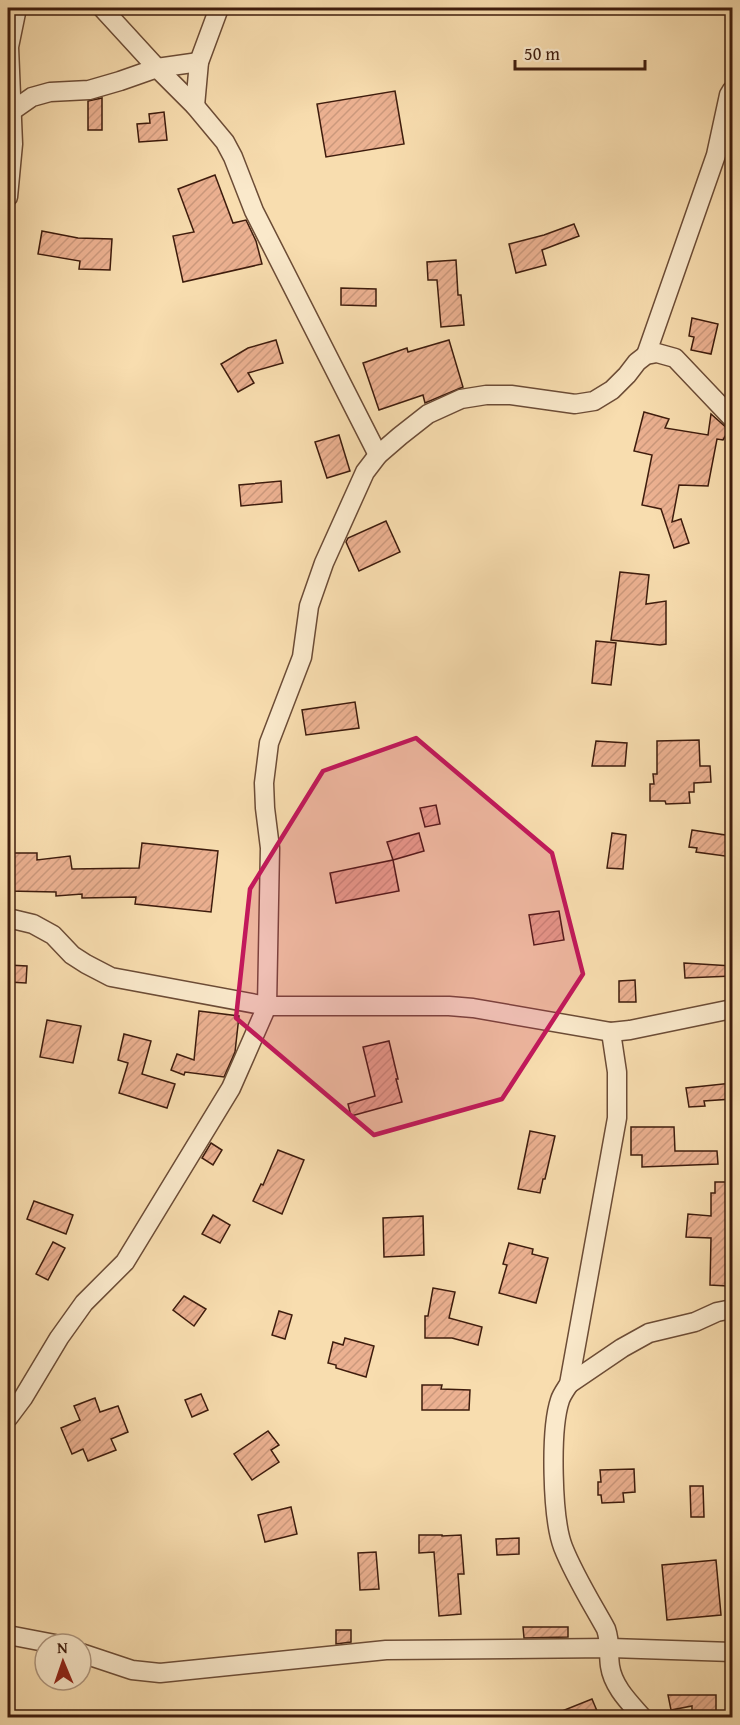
<svg xmlns="http://www.w3.org/2000/svg" width="740" height="1725" font-family="'Gentium Book Plus',serif">
  <style>
    .building { fill: url(#building-hatch); stroke: #3e1c0d; stroke-width: 1.5 }
    .lines { fill: none; stroke-linecap: round; stroke-linejoin: round }
    .street-casing { stroke: #6c4c36; stroke-width: 21 }
    .street { stroke: #fae9cb; stroke-width: 18 }
    .marked { fill: #c2185b; fill-opacity: 0.2; stroke: #c2185b; stroke-width: 4.5; stroke-linejoin: round }
  </style>
  <defs>
    <pattern id="building-hatch" width="6" height="6" patternUnits="userSpaceOnUse" patternTransform="scale(1.5)"><rect width="6" height="6" fill="#ecb191"/><path d="M-1 1l2-2M0 6l6-6M5 7l2-2" fill="none" stroke="#cb987c"/></pattern>
  </defs>
  <rect width="100%" height="100%" fill="#f8ddaf"/>
  <filter id="stains"><feTurbulence type="fractalNoise" baseFrequency=".00333" numOctaves="4"/><feColorMatrix values="0 0 0 0 .2 0 0 0 0 .09 0 0 0 0 .02 0 0 0 .5 -.17"/></filter>
  <radialGradient id="worn" r=".72"><stop offset=".6" stop-color="#630" stop-opacity="0"/><stop offset="1" stop-color="#630" stop-opacity=".3"/></radialGradient>
  <!-- building -->
  <g class="building">
    <path d="M 395,91 L 404,144 L 326,157 L 317,104 Z"/>
    <path d="M 102,98 L 102,130 L 88,130 L 88,101 Z"/>
    <path d="M 164,112 L 167,140 L 139,142 L 137,124 L 150,123 L 149,114 Z"/>
    <path d="M 215,175 L 233,223 L 246,220 L 256,241 L 262,264 L 183,282 L 173,236 L 194,232 L 178,189 Z"/>
    <path d="M 574,224 L 579,236 L 542,250 L 546,265 L 516,273 L 509,244 L 544,235 Z"/>
    <path d="M 42,231 L 78,238 L 112,239 L 110,270 L 79,269 L 80,261 L 38,254 Z"/>
    <path d="M 456,260 L 458,295 L 461,295 L 464,325 L 441,327 L 437,280 L 428,280 L 427,262 Z"/>
    <path d="M 341,288 L 376,289 L 376,306 L 341,305 Z"/>
    <path d="M 692,318 L 718,324 L 711,354 L 691,350 L 694,337 L 689,336 Z"/>
    <path d="M 276,340 L 283,363 L 248,373 L 254,383 L 238,392 L 221,364 L 248,348 Z"/>
    <path d="M 449,340 L 463,387 L 425,403 L 423,395 L 379,410 L 363,363 L 407,348 L 408,352 Z"/>
    <path d="M 644,412 L 669,419 L 665,428 L 708,435 L 711,414 L 729,430 L 723,440 L 717,439 L 708,486 L 679,485 L 672,522 L 681,519 L 689,543 L 674,548 L 661,509 L 642,505 L 652,455 L 634,451 Z"/>
    <path d="M 339,435 L 350,471 L 327,478 L 315,442 Z"/>
    <path d="M 281,481 L 282,502 L 241,506 L 239,485 Z"/>
    <path d="M 386,521 L 400,552 L 359,571 L 346,542 L 348,538 Z"/>
    <path d="M 620,572 L 649,575 L 646,604 L 666,601 L 666,644 L 660,645 L 611,640 Z"/>
    <path d="M 596,641 L 616,643 L 611,685 L 592,683 Z"/>
    <path d="M 355,702 L 359,728 L 306,735 L 302,710 Z"/>
    <path d="M 699,740 L 700,766 L 710,766 L 711,782 L 694,783 L 694,792 L 689,792 L 690,803 L 666,804 L 665,801 L 650,801 L 650,784 L 654,784 L 653,774 L 657,774 L 657,741 Z"/>
    <path d="M 596,741 L 627,743 L 625,766 L 592,766 Z"/>
    <path d="M 436,805 L 440,824 L 425,827 L 420,808 Z"/>
    <path d="M 692,830 L 732,836 L 732,857 L 696,852 L 697,848 L 689,847 Z"/>
    <path d="M 419,833 L 424,851 L 393,860 L 387,842 Z"/>
    <path d="M 612,833 L 626,835 L 623,869 L 607,868 Z"/>
    <path d="M 142,843 L 218,851 L 211,912 L 135,904 L 136,897 L 82,898 L 82,894 L 56,896 L 56,892 L 8,891 L 8,853 L 37,853 L 37,860 L 70,856 L 72,869 L 139,868 Z"/>
    <path d="M 393,860 L 399,891 L 336,903 L 330,873 Z"/>
    <path d="M 559,911 L 564,940 L 534,945 L 529,915 Z"/>
    <path d="M 684,963 L 732,966 L 732,976 L 685,978 Z"/>
    <path d="M 8,965 L 27,966 L 26,983 L 8,982 Z"/>
    <path d="M 635,980 L 636,1002 L 619,1002 L 619,981 Z"/>
    <path d="M 199,1011 L 239,1016 L 235,1052 L 224,1077 L 185,1072 L 184,1075 L 171,1070 L 177,1054 L 194,1060 Z"/>
    <path d="M 47,1020 L 81,1026 L 73,1063 L 40,1057 Z"/>
    <path d="M 124,1034 L 151,1041 L 142,1074 L 175,1084 L 167,1108 L 119,1093 L 128,1063 L 118,1060 Z"/>
    <path d="M 389,1041 L 398,1079 L 396,1079 L 402,1102 L 351,1116 L 348,1104 L 375,1096 L 363,1047 Z"/>
    <path d="M 732,1083 L 732,1099 L 704,1101 L 705,1106 L 689,1107 L 686,1088 Z"/>
    <path d="M 631,1127 L 674,1127 L 675,1151 L 717,1151 L 718,1164 L 642,1167 L 642,1155 L 631,1155 Z"/>
    <path d="M 530,1131 L 555,1136 L 545,1179 L 543,1179 L 540,1193 L 518,1189 Z"/>
    <path d="M 211,1143 L 222,1150 L 213,1165 L 202,1158 Z"/>
    <path d="M 278,1150 L 304,1160 L 282,1214 L 253,1201 L 261,1184 L 263,1185 Z"/>
    <path d="M 715,1182 L 732,1182 L 732,1248 L 728,1248 L 727,1286 L 710,1285 L 711,1238 L 686,1237 L 688,1214 L 711,1216 L 711,1193 L 715,1193 Z"/>
    <path d="M 34,1201 L 73,1215 L 66,1234 L 27,1219 Z"/>
    <path d="M 213,1215 L 230,1225 L 220,1243 L 202,1234 Z"/>
    <path d="M 423,1216 L 424,1255 L 384,1257 L 383,1218 Z"/>
    <path d="M 53,1242 L 65,1248 L 48,1280 L 36,1274 Z"/>
    <path d="M 509,1243 L 533,1249 L 532,1254 L 548,1258 L 536,1303 L 499,1293 L 507,1265 L 503,1264 Z"/>
    <path d="M 433,1288 L 455,1292 L 449,1318 L 482,1327 L 478,1345 L 452,1338 L 425,1338 L 425,1316 L 428,1316 Z"/>
    <path d="M 184,1296 L 206,1309 L 194,1326 L 173,1310 Z"/>
    <path d="M 279,1311 L 292,1315 L 285,1339 L 272,1335 Z"/>
    <path d="M 345,1338 L 374,1346 L 366,1377 L 336,1368 L 336,1365 L 328,1363 L 333,1342 L 343,1345 Z"/>
    <path d="M 422,1385 L 442,1385 L 441,1389 L 470,1390 L 469,1410 L 422,1410 Z"/>
    <path d="M 201,1394 L 208,1410 L 192,1417 L 185,1400 Z"/>
    <path d="M 95,1398 L 100,1412 L 118,1406 L 128,1432 L 111,1439 L 116,1450 L 88,1461 L 83,1449 L 72,1454 L 61,1428 L 80,1420 L 74,1406 Z"/>
    <path d="M 268,1431 L 279,1445 L 271,1450 L 279,1462 L 252,1480 L 234,1454 Z"/>
    <path d="M 634,1469 L 635,1492 L 623,1493 L 624,1502 L 602,1503 L 601,1495 L 598,1495 L 598,1482 L 601,1482 L 600,1470 Z"/>
    <path d="M 690,1486 L 703,1486 L 704,1517 L 691,1517 Z"/>
    <path d="M 291,1507 L 297,1534 L 265,1542 L 258,1515 Z"/>
    <path d="M 419,1535 L 442,1535 L 442,1536 L 461,1535 L 464,1574 L 458,1574 L 461,1614 L 439,1616 L 434,1552 L 419,1553 Z"/>
    <path d="M 519,1538 L 519,1554 L 497,1555 L 496,1539 Z"/>
    <path d="M 376,1552 L 379,1589 L 360,1590 L 358,1553 Z"/>
    <path d="M 716,1560 L 721,1615 L 667,1620 L 662,1565 Z"/>
    <path d="M 523,1627 L 568,1627 L 568,1637 L 524,1638 Z"/>
    <path d="M 336,1630 L 351,1630 L 351,1642 L 336,1644 Z"/>
    <path d="M 668,1695 L 716,1695 L 716,1718 L 692,1718 L 692,1706 L 671,1710 Z"/>
    <path d="M 592,1699 L 600,1718 L 548,1718 L 547,1717 Z"/>
  </g>
  <g class="lines">
    <defs>
      <g id="street">
        <path d="M 102,8 L 157,68 L 195,106 L 225,142 L 233,157 L 254,211 L 378,455"/>
        <path d="M 195,106 L 199,62 L 219,8"/>
        <path d="M 12,111 L 32,97 L 50,92 L 89,90 L 120,81 L 157,68 L 199,62"/>
        <path d="M 8,197 L 13,144 L 9,47 L 17,8"/>
        <path d="M 646,355 L 716,155 L 729,95 L 732,90"/>
        <path d="M 8,918 L 33,924 L 53,935 L 72,955 L 86,964 L 111,977 L 267,1006 L 449,1006 L 473,1008 L 611,1032 L 630,1030 L 732,1009"/>
        <path d="M 611,1032 L 617,1072 L 617,1118 L 569,1384 C 566,1389 562,1394 560,1400 C 550,1430 552,1518 563,1547 C 574,1575 591,1602 606,1629 C 611,1644 608,1652 610,1666 C 613,1687 630,1703 643,1718"/>
        <path d="M 569,1384 L 622,1348 L 649,1333 L 695,1322 L 717,1312 L 732,1309"/>
        <path d="M 8,1418 L 23,1398 L 59,1338 L 84,1303 L 125,1262 L 231,1088 L 267,1006 L 270,848 L 265,808 L 264,783 L 269,743 L 302,657 L 309,606 L 324,563 L 365,472 L 378,455 L 400,436 L 428,414 L 461,399 L 486,395 L 511,395 L 575,404 L 594,401 L 612,390 L 627,375 L 637,362 L 646,355 L 657,353 L 675,358 L 732,418"/>
        <path d="M 8,1635 L 55,1644"/>
        <path d="M 81,1653 L 132,1670 L 160,1673 L 386,1650 L 611,1648 L 732,1652"/>
      </g>
    </defs>
    <!-- street casing -->
    <use href="#street" class="street-casing"/>
    <!-- street -->
    <use href="#street" class="street"/>
  </g>
  <!-- marked area -->
  <path class="marked" d="M 416,738 L 552,853 L 583,974 L 502,1099 L 374,1135 L 236,1018 L 250,889 L 323,771 Z"/>
  <!-- margin -->
  <rect width="740" height="1725" fill="none" stroke="#f8ddaf" stroke-width="30"/>
  <rect x="9" y="9" width="722" height="1707" fill="none" stroke="#3e1c0d" stroke-width="3"/>
  <rect x="15" y="15" width="710" height="1695" fill="none" stroke="#3e1c0d" stroke-width="1.5"/>
  <!-- north arrow -->
  <g transform="translate(63 1662) rotate(358)"><circle r="28" fill="#fae9cb" stroke="#af977f" stroke-width="1.5"/>
  <path d="M0-4.5L10 22L0 15L-10 22Z" fill="#8f2418"/>
  <text y="-9" font-size="16" font-weight="bold" text-anchor="middle" fill="#3e1c0d">N</text>
  </g>
  <!-- scale -->
  <path d="M515 60v9h130v-9" fill="none" stroke="#3e1c0d" stroke-width="3"/>
  <text x="524" y="60" font-size="18" fill="#3e1c0d" stroke="#fae9cb" stroke-width="4.5" paint-order="stroke">50 m</text>
  <rect width="100%" height="100%" filter="url(#stains)"/>
  <rect width="100%" height="100%" fill="url(#worn)"/>
</svg>
